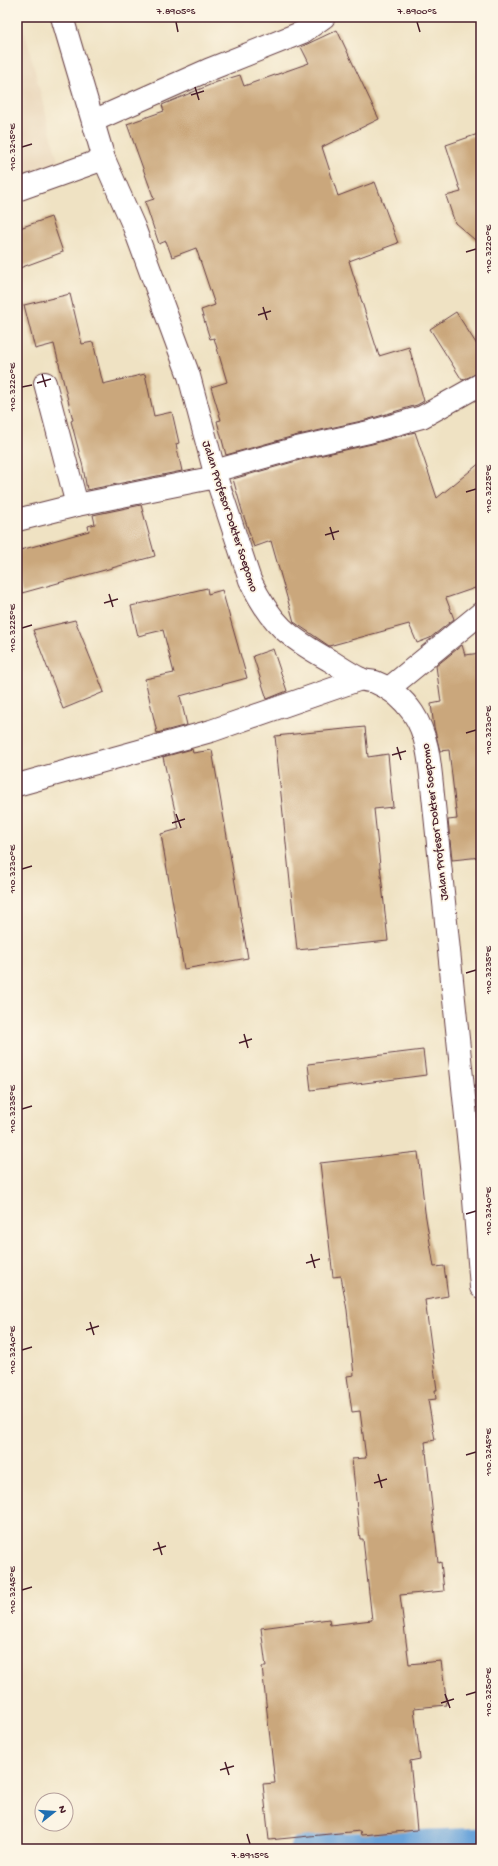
<svg xmlns="http://www.w3.org/2000/svg" width="498" height="1866" font-family="'Gochi Hand',sans-serif">
  <style>
    .built { fill: #e8d4b7 }
    .lines { fill: none; stroke-linecap: round; stroke-linejoin: round }
    .canal { stroke: #6aa4da; stroke-width: 29 }
    .building { fill: #caa77c }
    .minor-casing { stroke: #633c42; stroke-width: 24 }
    .major-casing { stroke: #633c42; stroke-width: 24 }
    .minor { stroke: #fff; stroke-width: 22 }
    .major { stroke: #fff; stroke-width: 22 }
    .ticks { fill: none; stroke: #4a1f2b; stroke-width: 1.5 }
    .labels { text-anchor: middle; stroke-width: 3.5; stroke-linejoin: round; paint-order: stroke }
    .street-label { font-size: 12px; fill: #4a1f2b; stroke: #fcf5e5 }
    .neatline { fill: none; stroke: #4a1f2b; stroke-width: 1.5 }
    .ticks-label { font-size: 10px; text-anchor: middle; fill: #4a1f2b }
  </style>
  <rect width="100%" height="100%" fill="#fcf5e5"/>
  <filter id="ink" filterUnits="userSpaceOnUse"><feTurbulence type="fractalNoise" baseFrequency=".025" numOctaves="2"/><feDisplacementMap in="SourceGraphic" scale="8" xChannelSelector="R" yChannelSelector="G"/><feConvolveMatrix kernelMatrix="1 2 1 2 8 2 1 2 1" color-interpolation-filters="sRGB"/></filter>
  <filter id="wash" filterUnits="userSpaceOnUse"><feTurbulence type="fractalNoise" baseFrequency=".012" numOctaves="4" result="noise"/><feDisplacementMap in="SourceGraphic" scale="16" xChannelSelector="R" yChannelSelector="G"/><feGaussianBlur stdDeviation="0.9" result="paint"/><feColorMatrix in="noise" values="0 0 0 0 0 0 0 0 0 0 0 0 0 0 0 0 0 1.4 0 .05"/><feComposite in="paint" operator="in"/></filter>
  <g filter="url(#wash)">
    <rect width="100%" height="100%" fill="#efe2c3"/>
    <!-- built -->
    <path class="built" d="M 17,17 L 21,17 L 60,169 L 17,181 Z"/>
    <g class="lines">
      <!-- canal -->
      <path class="canal" d="M 304,1849 L 481,1842"/>
    </g>
    <g id="blocks">
      <!-- building -->
      <g class="building">
        <path d="M 337,30 L 379,119 L 322,147 L 338,196 L 375,182 L 398,243 L 349,261 L 379,356 L 409,347 L 424,401 L 417,405 L 366,420 L 294,436 L 226,455 L 217,421 L 221,420 L 211,387 L 227,382 L 214,338 L 210,339 L 201,310 L 215,305 L 196,248 L 172,257 L 166,241 L 159,244 L 145,202 L 154,199 L 127,124 L 164,111 L 162,105 L 217,82 L 240,75 L 244,86 L 309,63 L 301,47 Z"/>
        <path d="M 481,133 L 481,245 L 455,223 L 446,196 L 461,192 L 446,145 Z"/>
        <path d="M 51,217 L 63,252 L 17,269 L 17,229 Z"/>
        <path d="M 70,294 L 82,344 L 93,342 L 103,384 L 145,374 L 154,416 L 172,412 L 179,443 L 176,444 L 182,471 L 87,490 L 83,467 L 71,421 L 73,420 L 54,344 L 35,349 L 24,305 Z"/>
        <path d="M 456,312 L 481,351 L 481,372 L 462,380 L 430,329 Z"/>
        <path d="M 415,432 L 437,498 L 481,462 L 481,586 L 446,598 L 454,619 L 430,638 L 417,643 L 409,624 L 329,646 L 294,622 L 271,541 L 254,547 L 243,514 L 233,479 L 300,460 L 372,444 Z"/>
        <path d="M 141,505 L 155,556 L 22,593 L 17,574 L 17,551 L 89,531 L 88,526 L 95,524 L 93,515 Z"/>
        <path d="M 207,588 L 208,594 L 222,590 L 247,678 L 180,696 L 187,725 L 157,733 L 145,679 L 174,673 L 163,630 L 138,636 L 131,606 Z"/>
        <path d="M 75,620 L 104,692 L 63,709 L 33,630 Z"/>
        <path d="M 462,645 L 465,655 L 481,653 L 481,857 L 452,860 L 448,820 L 457,819 L 449,750 L 440,751 L 434,727 L 431,704 L 441,702 L 436,666 Z"/>
        <path d="M 273,649 L 287,691 L 267,699 L 253,656 Z"/>
        <path d="M 365,727 L 368,757 L 388,754 L 393,807 L 374,809 L 388,941 L 297,950 L 275,736 Z"/>
        <path d="M 192,749 L 193,753 L 212,750 L 248,958 L 184,969 L 161,834 L 179,829 L 163,757 Z"/>
        <path d="M 423,1050 L 426,1075 L 311,1090 L 308,1064 Z"/>
        <path d="M 418,1152 L 425,1212 L 434,1267 L 444,1266 L 448,1296 L 425,1300 L 437,1390 L 435,1390 L 436,1399 L 428,1400 L 435,1440 L 425,1442 L 438,1563 L 441,1562 L 444,1591 L 400,1595 L 409,1664 L 441,1661 L 447,1705 L 414,1708 L 420,1759 L 410,1761 L 417,1830 L 361,1835 L 360,1831 L 269,1840 L 263,1784 L 275,1783 L 262,1667 L 266,1667 L 261,1628 L 329,1619 L 330,1625 L 372,1620 L 363,1539 L 360,1539 L 352,1459 L 366,1458 L 360,1411 L 352,1412 L 347,1376 L 354,1375 L 347,1310 L 341,1276 L 333,1277 L 320,1163 Z"/>
      </g>
    </g>
  </g>
  <g filter="url(#ink)">
    <use href="#blocks" fill-opacity="0" stroke="#633c42" stroke-width="1"/>
    <g class="lines">
      <defs>
        <g id="minor">
          <path d="M 93,121 L 208,70 L 303,32 L 324,17"/>
          <path d="M 17,190 L 104,159"/>
          <path d="M 45,383 L 77,505"/>
          <path d="M 214,471 L 297,448 L 369,432 L 422,417 L 481,384"/>
          <path d="M 17,520 L 77,505 L 216,477"/>
          <path d="M 388,689 L 481,613"/>
          <path d="M 17,785 L 211,731 L 361,679"/>
        </g>
        <path id="major" d="M 62,17 L 104,159 L 134,227 L 189,376 L 216,477 L 250,580 C 271,624 288,637 329,660 C 339,666 350,674 361,679 C 365,681 371,681 375,682 C 390,688 404,700 413,713 C 429,737 430,767 433,795 L 472,1175 L 481,1287"/>
      </defs>
      <!-- minor casing -->
      <use href="#minor" class="minor-casing"/>
      <!-- major casing -->
      <use href="#major" class="major-casing"/>
      <!-- minor -->
      <use href="#minor" class="minor"/>
      <!-- major -->
      <use href="#major" class="major"/>
    </g>
  </g>
  <!-- ticks -->
  <path class="ticks" d="M 176,22 L 178,32M 417,22 L 420,32M 195,87 L 199,100M 191,95 L 204,91M 22,147 L 32,144M 466,252 L 476,249M 263,307 L 267,320M 258,315 L 271,311M 42,374 L 46,387M 37,383 L 51,379M 22,387 L 32,385M 466,492 L 476,489M 330,527 L 334,540M 325,535 L 339,531M 109,594 L 113,607M 104,603 L 118,599M 22,628 L 32,625M 466,733 L 476,730M 397,747 L 401,760M 392,755 L 406,751M 176,814 L 181,828M 172,823 L 185,819M 22,869 L 32,866M 466,973 L 476,970M 244,1034 L 248,1048M 239,1043 L 252,1039M 22,1109 L 32,1106M 466,1214 L 476,1211M 311,1254 L 315,1268M 306,1263 L 320,1259M 90,1322 L 94,1335M 86,1330 L 99,1326M 22,1350 L 32,1347M 466,1455 L 476,1452M 378,1474 L 382,1488M 374,1483 L 387,1479M 158,1542 L 162,1555M 153,1550 L 166,1546M 22,1590 L 32,1587M 445,1694 L 450,1708M 466,1695 L 476,1692M 441,1703 L 454,1699M 225,1762 L 229,1775M 220,1770 L 234,1766M 247,1834 L 250,1844"/>
  <g class="labels">
    <!-- street labels -->
    <g class="street-label">
      <text transform="translate(231 516) rotate(72)" y="4">Jalan Profesor Dokter Soepomo</text>
      <text transform="translate(434 822) rotate(-97)" y="4">Jalan Profesor Dokter Soepomo</text>
    </g>
  </g>
  <!-- margin -->
  <rect width="498" height="1866" fill="none" stroke="#fcf5e5" stroke-width="44"/>
  <!-- north arrow -->
  <g transform="translate(54 1812) rotate(73)"><circle r="19" fill="#fcf5e5" stroke="#b59f9b"/>
  <path d="M0-3L7 15L0 10L-7 15Z" fill="#1f6fb2"/>
  <text y="-6" font-size="11" font-weight="bold" text-anchor="middle" fill="#4a1f2b">N</text>
  </g>
  <rect x="22" y="22" width="454" height="1822" class="neatline"/>
  <g class="ticks-label">
    <text x="176" y="14">7.8905°S</text>
    <text x="417" y="14">7.8900°S</text>
    <text transform="translate(11 147) rotate(-90)" y="4">110.3215°E</text>
    <text transform="translate(487 249) rotate(-90)" y="4">110.3220°E</text>
    <text transform="translate(11 387) rotate(-90)" y="4">110.3220°E</text>
    <text transform="translate(487 489) rotate(-90)" y="4">110.3225°E</text>
    <text transform="translate(11 628) rotate(-90)" y="4">110.3225°E</text>
    <text transform="translate(487 730) rotate(-90)" y="4">110.3230°E</text>
    <text transform="translate(11 869) rotate(-90)" y="4">110.3230°E</text>
    <text transform="translate(487 970) rotate(-90)" y="4">110.3235°E</text>
    <text transform="translate(11 1109) rotate(-90)" y="4">110.3235°E</text>
    <text transform="translate(487 1211) rotate(-90)" y="4">110.3240°E</text>
    <text transform="translate(11 1350) rotate(-90)" y="4">110.3240°E</text>
    <text transform="translate(487 1452) rotate(-90)" y="4">110.3245°E</text>
    <text transform="translate(11 1590) rotate(-90)" y="4">110.3245°E</text>
    <text transform="translate(487 1692) rotate(-90)" y="4">110.3250°E</text>
    <text x="250" y="1858">7.8915°S</text>
  </g>
</svg>
